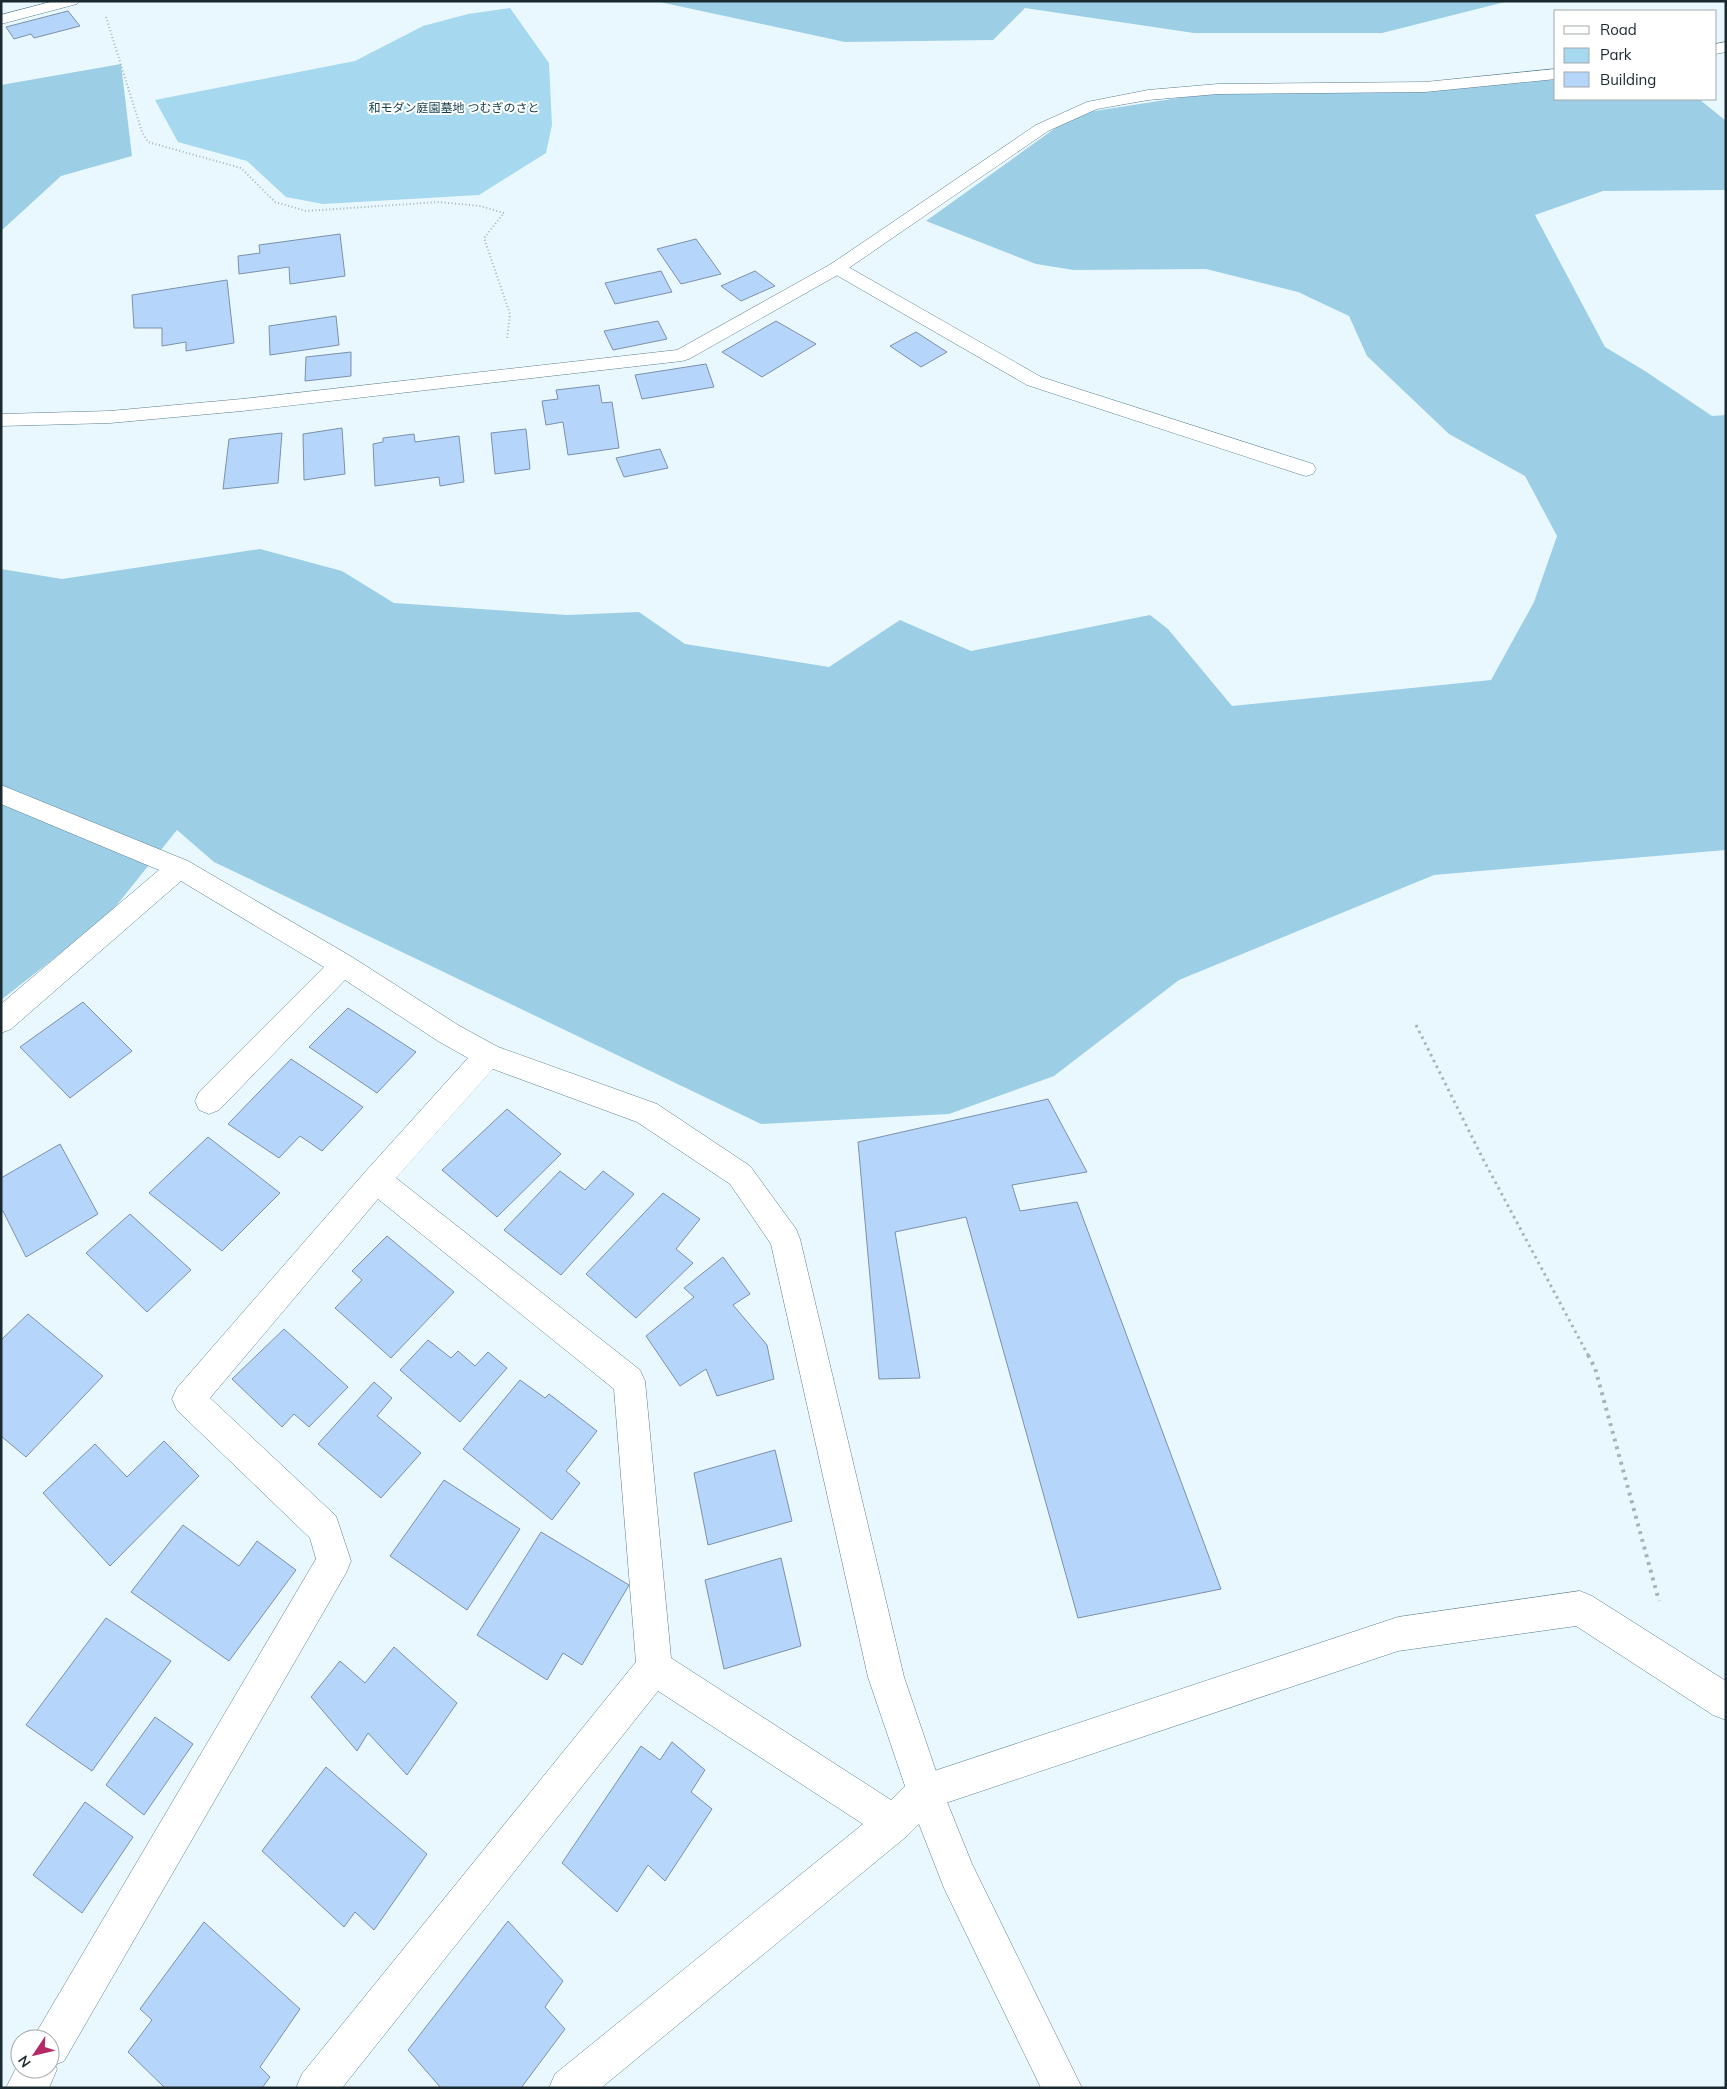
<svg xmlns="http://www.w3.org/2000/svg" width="1727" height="2089" font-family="Mulish,'Noto Sans JP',sans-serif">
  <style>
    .green { fill: #a6d8ef }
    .forest { fill: #9ccfe6 }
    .building { fill: #b6d5fa; stroke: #7b91ab }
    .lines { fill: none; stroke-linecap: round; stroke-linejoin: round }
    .lane-casing { stroke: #5b7f8f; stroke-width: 1 }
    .street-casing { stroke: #5b7f8f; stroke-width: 1 }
    .path-far2 { stroke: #a6b5bc; stroke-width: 2; stroke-dasharray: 1 2.5; stroke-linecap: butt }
    .path-far1 { stroke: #a6b5bc; stroke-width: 3; stroke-dasharray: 2.5 4; stroke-linecap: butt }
    .path { stroke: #a6b5bc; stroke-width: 4; stroke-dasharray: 3 5; stroke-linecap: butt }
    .lane { fill: #fff; fill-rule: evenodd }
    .street { fill: #fff; fill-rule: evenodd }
    .labels { text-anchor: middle; stroke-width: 4; stroke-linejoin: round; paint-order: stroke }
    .far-park-label { font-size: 12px; fill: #113d4d; stroke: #fff }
  </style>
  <rect width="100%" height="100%" fill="#e9f8ff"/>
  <!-- green -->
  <path class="green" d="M 510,8 L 549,63 L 552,125 L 546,153 L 479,195 L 323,204 L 286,197 L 247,161 L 178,142 L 155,100 L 355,61 L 423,26 L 468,14 Z"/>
  <!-- forest -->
  <g class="forest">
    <path d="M 655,1 L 1509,1 L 1382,33 L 1194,33 L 1025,8 L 993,40 L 845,42 Z"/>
    <path d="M 121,64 L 132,156 L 61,176 L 1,231 L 1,85 Z"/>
    <path d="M 1556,72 L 1556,99 L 1699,99 L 1726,121 L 1726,190 L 1603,191 L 1535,215 L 1605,347 L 1645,371 L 1712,416 L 1726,415 L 1726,850 L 1434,875 L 1179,980 L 1054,1076 L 949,1114 L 761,1124 L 214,862 L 177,830 L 108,916 L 1,1000 L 1,569 L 62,579 L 260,549 L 342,571 L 394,603 L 567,615 L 639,612 L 685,644 L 829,667 L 900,620 L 971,651 L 1150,615 L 1168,629 L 1232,706 L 1491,680 L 1534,602 L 1557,536 L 1525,476 L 1449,434 L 1367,356 L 1349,316 L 1298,292 L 1206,269 L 1074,270 L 1036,264 L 926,221 L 1075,114 L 1243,88 L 1412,87 Z"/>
  </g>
  <!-- building -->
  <g class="building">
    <path d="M 68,11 L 80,26 L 34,38 L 31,34 L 14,39 L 6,27 Z"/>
    <path d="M 340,234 L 345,276 L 290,284 L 289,267 L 239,274 L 238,256 L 260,253 L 259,245 Z"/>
    <path d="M 696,239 L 721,274 L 681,284 L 657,249 Z"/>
    <path d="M 661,271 L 672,292 L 615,304 L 605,283 Z"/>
    <path d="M 755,271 L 775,286 L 741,301 L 721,286 Z"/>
    <path d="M 227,280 L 234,343 L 186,351 L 186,342 L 162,346 L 162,328 L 134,328 L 132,295 Z"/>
    <path d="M 336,316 L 339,345 L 270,355 L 269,326 Z"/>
    <path d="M 658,321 L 667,339 L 613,350 L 604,331 Z"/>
    <path d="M 776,321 L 816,344 L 762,377 L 722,352 Z"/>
    <path d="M 916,332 L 947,352 L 921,367 L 890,346 Z"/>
    <path d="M 351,352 L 351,376 L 305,381 L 306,357 Z"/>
    <path d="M 706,364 L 714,387 L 642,399 L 635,375 Z"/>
    <path d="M 599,385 L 602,403 L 612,402 L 619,448 L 568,455 L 563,422 L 546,425 L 542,401 L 558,399 L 556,390 Z"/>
    <path d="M 342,428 L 345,474 L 304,480 L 303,434 Z"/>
    <path d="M 526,429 L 530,469 L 495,474 L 491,433 Z"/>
    <path d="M 282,433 L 278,483 L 223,489 L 229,439 Z"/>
    <path d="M 414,434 L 415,442 L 459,436 L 464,482 L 440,486 L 439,477 L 375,486 L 373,444 L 383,442 L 383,438 Z"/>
    <path d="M 660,449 L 668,468 L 624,477 L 616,458 Z"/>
    <path d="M 83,1002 L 132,1051 L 70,1098 L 20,1047 Z"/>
    <path d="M 348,1008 L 416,1052 L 377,1093 L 309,1047 Z"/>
    <path d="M 291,1059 L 363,1107 L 322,1151 L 300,1136 L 279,1158 L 228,1124 Z"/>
    <path d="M 1048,1099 L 1087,1172 L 1012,1185 L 1020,1211 L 1077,1202 L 1221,1589 L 1078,1618 L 966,1217 L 895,1232 L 920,1378 L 879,1379 L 858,1142 Z"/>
    <path d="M 507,1109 L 561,1154 L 497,1217 L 442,1170 Z"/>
    <path d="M 208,1137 L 280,1193 L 222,1251 L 149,1193 Z"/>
    <path d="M 60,1144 L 98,1214 L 26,1257 L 3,1211 L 1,1212 L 1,1178 Z"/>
    <path d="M 560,1171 L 585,1190 L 603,1171 L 634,1194 L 561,1275 L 504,1230 Z"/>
    <path d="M 663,1193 L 700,1219 L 676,1249 L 693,1263 L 636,1318 L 586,1274 Z"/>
    <path d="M 130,1214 L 191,1270 L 147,1312 L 86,1253 Z"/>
    <path d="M 387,1236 L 454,1292 L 391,1358 L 335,1308 L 362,1280 L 352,1271 Z"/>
    <path d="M 723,1257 L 750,1294 L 733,1305 L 767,1345 L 774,1379 L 717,1396 L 706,1369 L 680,1386 L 646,1336 L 694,1297 L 684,1288 Z"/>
    <path d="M 28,1314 L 103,1376 L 26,1457 L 1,1436 L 1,1340 Z"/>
    <path d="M 284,1329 L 348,1387 L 309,1427 L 294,1414 L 282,1427 L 232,1379 Z"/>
    <path d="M 428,1340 L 451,1358 L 458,1351 L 475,1366 L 488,1352 L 507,1368 L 460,1422 L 400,1370 Z"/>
    <path d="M 520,1380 L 545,1398 L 549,1394 L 597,1431 L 566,1471 L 580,1483 L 552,1520 L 463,1449 Z"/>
    <path d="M 374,1382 L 392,1398 L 377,1416 L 421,1453 L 381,1498 L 318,1444 Z"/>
    <path d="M 164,1441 L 199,1476 L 110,1566 L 43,1493 L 95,1444 L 127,1477 Z"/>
    <path d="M 775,1450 L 792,1521 L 708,1545 L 694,1473 Z"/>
    <path d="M 444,1480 L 520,1529 L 467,1610 L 390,1556 Z"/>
    <path d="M 183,1525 L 239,1566 L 257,1541 L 296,1570 L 229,1661 L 131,1592 Z"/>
    <path d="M 541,1532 L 629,1585 L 582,1665 L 563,1653 L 547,1680 L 477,1635 Z"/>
    <path d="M 781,1558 L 801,1646 L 724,1669 L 705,1580 Z"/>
    <path d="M 106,1618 L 171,1661 L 92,1771 L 26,1725 Z"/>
    <path d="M 394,1647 L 457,1703 L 407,1775 L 368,1733 L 357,1751 L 311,1697 L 340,1661 L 365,1683 Z"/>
    <path d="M 155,1717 L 193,1744 L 144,1815 L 106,1785 Z"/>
    <path d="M 672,1742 L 705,1770 L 691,1792 L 712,1809 L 665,1881 L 648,1865 L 617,1912 L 562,1863 L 641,1746 L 660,1760 Z"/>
    <path d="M 326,1767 L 427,1854 L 374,1930 L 355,1912 L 344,1927 L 262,1851 Z"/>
    <path d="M 85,1802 L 133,1837 L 82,1913 L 33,1875 Z"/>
    <path d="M 508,1921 L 563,1981 L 545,2007 L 565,2029 L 521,2088 L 441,2088 L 408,2050 Z"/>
    <path d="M 204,1922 L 300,2009 L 260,2067 L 270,2077 L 262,2088 L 165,2088 L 128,2052 L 152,2020 L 140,2009 Z"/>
  </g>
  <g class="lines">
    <defs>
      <g id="lane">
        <path d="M 837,263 L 843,264 L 1041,377 L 1313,464 L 1316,469 L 1313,474 L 1306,476 L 1299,474 L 1027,385 L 831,272 L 828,268 L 831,264 Z"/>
        <path d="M 1580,1591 L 1592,1596 L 1726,1681 L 1726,1720 L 1713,1715 L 1576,1626 L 1398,1651 L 925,1810 L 912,1805 L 907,1792 L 912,1779 L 925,1774 L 1398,1617 Z"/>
      </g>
      <g id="street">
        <path d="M 54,1 L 79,1 L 77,4 L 1,24 L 1,15 Z"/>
        <path d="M 1726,42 L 1726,52 L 1716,54 L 1716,44 Z"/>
        <path d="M 1556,69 L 1556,79 L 1425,92 L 1218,94 L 1148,100 L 1097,109 L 1048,131 L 843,272 L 689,359 L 682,361 L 242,411 L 110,423 L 1,426 L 1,414 L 110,411 L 242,399 L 677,350 L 831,264 L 1036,125 L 1087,102 L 1148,90 L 1218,84 L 1425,82 Z"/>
        <path d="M 1,785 L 188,861 L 352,957 L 458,1025 L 498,1047 L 657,1104 L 750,1166 L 796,1229 L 800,1239 L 904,1677 L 943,1792 L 972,1864 L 1082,2088 L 1041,2088 L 944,1888 L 919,1824 L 907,1836 L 601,2088 L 549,2088 L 555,2074 L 863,1824 L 658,1691 L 342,2088 L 296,2088 L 302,2074 L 636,1662 L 614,1389 L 378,1199 L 210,1398 L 336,1516 L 351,1561 L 346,1573 L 64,2061 L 55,2065 L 57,2069 L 49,2088 L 6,2088 L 20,2060 L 20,2069 L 50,2069 L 50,2039 L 33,2039 L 36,2033 L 316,1559 L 310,1538 L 177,1410 L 172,1399 L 177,1388 L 366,1171 L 468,1058 L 438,1041 L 345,980 L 219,1110 L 209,1114 L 199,1110 L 195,1101 L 199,1092 L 324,967 L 181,881 L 11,1029 L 1,1033 L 1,1004 L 159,870 L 1,804 ZM 493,1069 L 637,1122 L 730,1184 L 771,1244 L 868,1677 L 905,1786 L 891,1800 L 671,1658 L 645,1381 L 640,1370 L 396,1178 Z"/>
      </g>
    </defs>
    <!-- lane casing -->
    <use href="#lane" class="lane-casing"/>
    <!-- street casing -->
    <use href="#street" class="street-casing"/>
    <!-- path-far2 -->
    <path class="path-far2" d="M 106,17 L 142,132 L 148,142 L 241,168 L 275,202 L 306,211 L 439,202 L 480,206 L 504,213 L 484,238 L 510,314 L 507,339"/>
    <!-- path-far1 -->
    <path class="path-far1" d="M 1416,1025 L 1483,1159 L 1589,1357"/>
    <!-- path -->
    <path class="path" d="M 1588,1355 L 1595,1368 L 1659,1601"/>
    <!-- lane -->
    <use href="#lane" class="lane"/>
    <!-- street -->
    <use href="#street" class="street"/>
  </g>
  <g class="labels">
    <!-- far-park labels -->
    <g class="far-park-label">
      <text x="454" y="112">和モダン庭園墓地 つむぎのさと</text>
    </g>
  </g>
  <!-- border -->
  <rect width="1727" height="2089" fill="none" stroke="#1a292f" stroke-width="5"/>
  <!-- legend -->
  <rect x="1554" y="10" width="162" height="90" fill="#ffffff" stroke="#a3a9ac"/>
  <rect x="1564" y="26" width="25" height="8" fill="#ffffff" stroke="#a3a9ac"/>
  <text x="1600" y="35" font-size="15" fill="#1a292f">Road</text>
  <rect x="1564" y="48" width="25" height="15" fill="#a6d8ef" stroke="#a3a9ac"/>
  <text x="1600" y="60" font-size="15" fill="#1a292f">Park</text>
  <rect x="1564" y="72" width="25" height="15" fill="#b6d5fa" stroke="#a3a9ac"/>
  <text x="1600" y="85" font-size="15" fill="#1a292f">Building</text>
  <!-- north arrow -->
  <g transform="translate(35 2054) rotate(235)"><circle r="24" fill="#ffffff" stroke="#a3a9ac"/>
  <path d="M0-4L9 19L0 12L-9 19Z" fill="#b52a66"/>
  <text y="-8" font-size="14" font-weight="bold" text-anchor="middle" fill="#1a292f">N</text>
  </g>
</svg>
